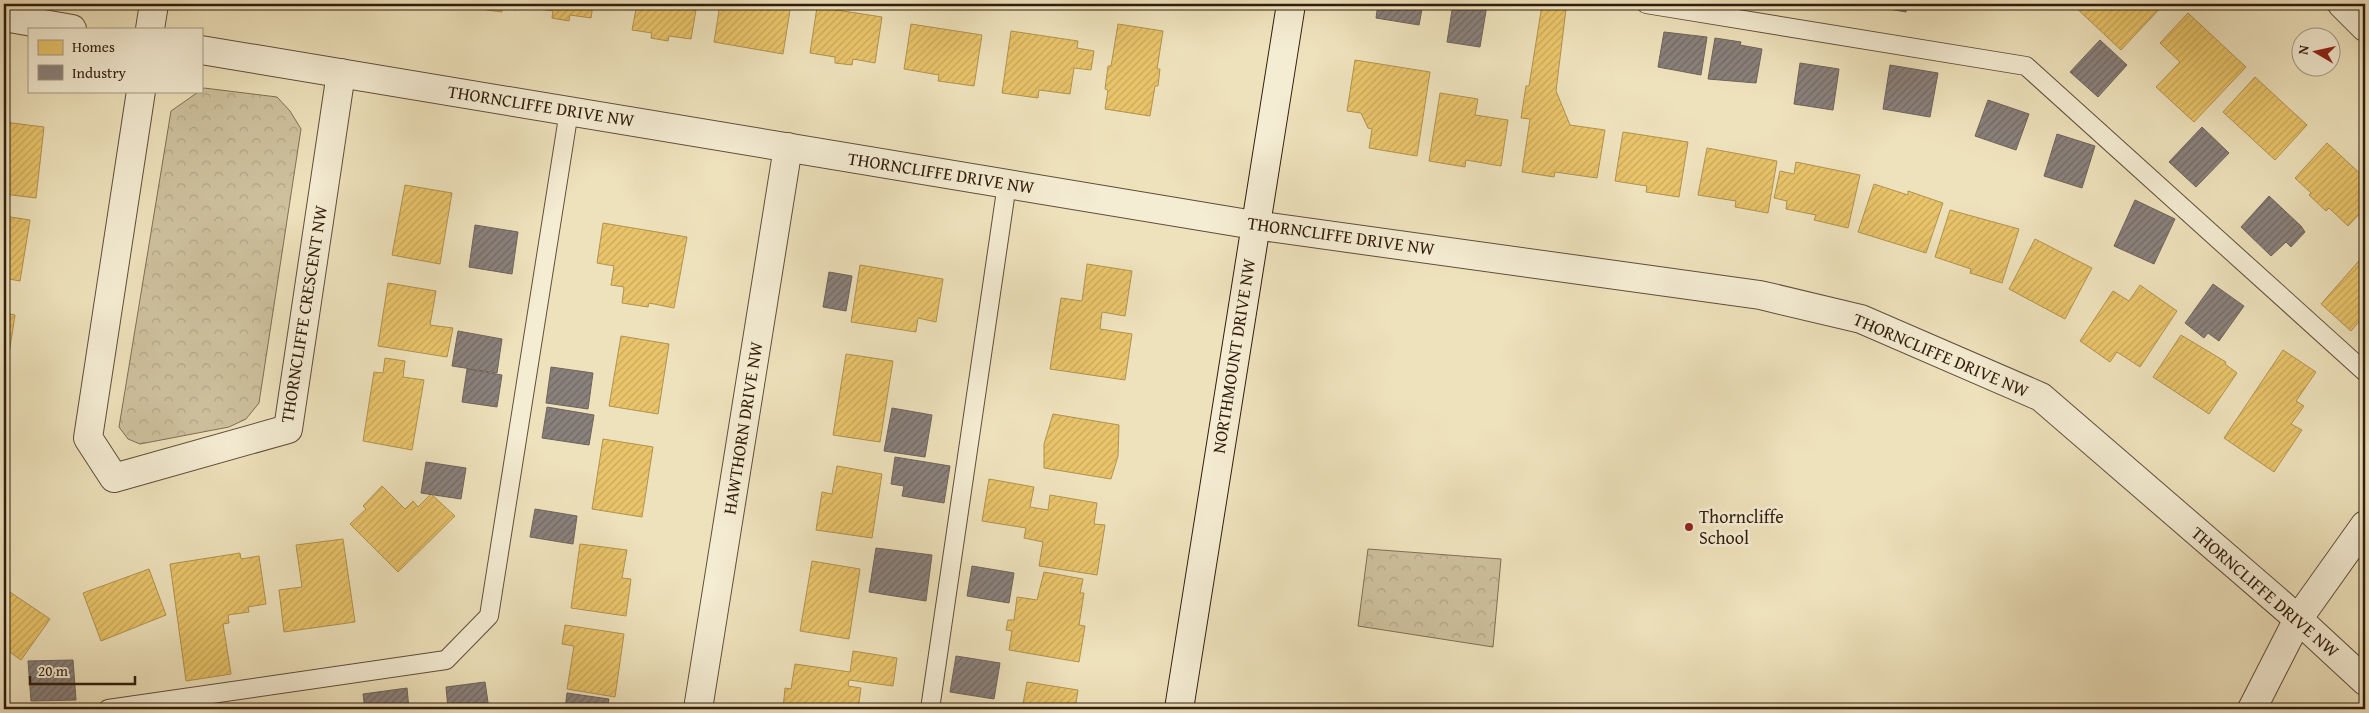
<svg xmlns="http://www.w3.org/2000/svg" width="2369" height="713" font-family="'Gentium Book Plus',serif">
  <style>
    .park { fill: url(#park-crowns); stroke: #806f56 }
    .homes { fill: url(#homes-hatch); stroke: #b2924e }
    .industry { fill: url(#industry-hatch); stroke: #6f635b }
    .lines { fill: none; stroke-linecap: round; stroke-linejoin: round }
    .lane-casing { stroke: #604e39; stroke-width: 20 }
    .street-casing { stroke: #604e39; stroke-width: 30 }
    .secondary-casing { stroke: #311d0d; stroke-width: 30 }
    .lane { stroke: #f4ecd3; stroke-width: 18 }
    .street { stroke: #f4ecd3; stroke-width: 28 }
    .secondary { stroke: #f4ecd3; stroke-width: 28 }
    .poi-dot { fill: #8f2418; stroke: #f4ecd3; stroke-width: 2 }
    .labels { text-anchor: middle; stroke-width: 5; stroke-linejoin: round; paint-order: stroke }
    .street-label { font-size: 18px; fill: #311d0d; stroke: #f4ecd3 }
    .poi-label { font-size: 18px; fill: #311d0d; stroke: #f4ecd3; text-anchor: start }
  </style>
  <defs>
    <pattern id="park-crowns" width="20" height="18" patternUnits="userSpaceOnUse" patternTransform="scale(1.25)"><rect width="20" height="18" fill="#cec19e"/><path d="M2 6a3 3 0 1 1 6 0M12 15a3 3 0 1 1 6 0" fill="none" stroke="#b1a587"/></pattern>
    <pattern id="homes-hatch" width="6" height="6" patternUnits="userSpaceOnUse" patternTransform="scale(1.25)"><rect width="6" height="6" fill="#e9c46a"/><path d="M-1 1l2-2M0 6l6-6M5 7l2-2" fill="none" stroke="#c8a85b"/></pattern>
    <pattern id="industry-hatch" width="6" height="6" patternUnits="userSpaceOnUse" patternTransform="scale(1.25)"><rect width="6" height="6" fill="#8a817c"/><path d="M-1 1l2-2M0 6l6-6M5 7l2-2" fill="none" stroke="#716964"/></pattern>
  </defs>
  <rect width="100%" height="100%" fill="#eee2bc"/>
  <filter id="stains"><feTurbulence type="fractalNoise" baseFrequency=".004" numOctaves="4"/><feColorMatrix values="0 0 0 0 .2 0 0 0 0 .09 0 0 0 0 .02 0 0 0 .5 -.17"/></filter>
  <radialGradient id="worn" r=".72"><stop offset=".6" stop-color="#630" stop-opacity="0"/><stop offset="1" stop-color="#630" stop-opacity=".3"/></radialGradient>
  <!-- park -->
  <g class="park">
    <path d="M 204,88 L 277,97 L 290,111 L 301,129 L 259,403 L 246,419 L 229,427 L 140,444 L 128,439 L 119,427 L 171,111 Z"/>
    <path d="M 1368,549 L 1501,559 L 1493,647 L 1358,626 Z"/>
  </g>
  <!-- homes -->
  <g class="homes">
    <path d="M 466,4 L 517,4 L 516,10 L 502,8 L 502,12 L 465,7 Z"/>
    <path d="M 527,4 L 593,4 L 591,18 L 570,15 L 569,21 L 552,18 L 553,11 L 526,7 Z"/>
    <path d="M 637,4 L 697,4 L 691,39 L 669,36 L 668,41 L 651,38 L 652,33 L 632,30 Z"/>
    <path d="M 720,4 L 791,4 L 783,54 L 714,42 Z"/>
    <path d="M 2072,4 L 2164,4 L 2121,50 Z"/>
    <path d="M 1542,5 L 1566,9 L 1556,91 L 1570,125 L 1605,130 L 1597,178 L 1555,172 L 1554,177 L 1522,172 L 1530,119 L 1521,118 L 1526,86 L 1529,86 Z"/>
    <path d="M 817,7 L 882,17 L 875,63 L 853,59 L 852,65 L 835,63 L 835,57 L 810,53 Z"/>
    <path d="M 2188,13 L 2246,67 L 2194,122 L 2156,87 L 2180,62 L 2160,43 Z"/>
    <path d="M 911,24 L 982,35 L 974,86 L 938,81 L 939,75 L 904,69 Z"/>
    <path d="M 1118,24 L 1163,31 L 1157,69 L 1160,69 L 1158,86 L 1155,86 L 1150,116 L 1105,109 L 1108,90 L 1105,89 L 1108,66 L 1111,66 Z"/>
    <path d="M 1011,31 L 1078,41 L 1077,48 L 1094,51 L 1091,70 L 1074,68 L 1070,94 L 1039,90 L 1038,98 L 1002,93 Z"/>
    <path d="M 1355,60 L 1430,72 L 1417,156 L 1369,148 L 1372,129 L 1368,128 L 1361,113 L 1347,111 Z"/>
    <path d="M 2255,77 L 2307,125 L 2275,160 L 2223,112 Z"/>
    <path d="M 1440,93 L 1478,99 L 1475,115 L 1508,120 L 1501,166 L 1466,160 L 1465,167 L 1429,161 Z"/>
    <path d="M 4,122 L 44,127 L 36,198 L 4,194 Z"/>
    <path d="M 1623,132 L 1688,142 L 1679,197 L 1646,192 L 1647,186 L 1615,181 Z"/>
    <path d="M 2327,143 L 2365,178 L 2365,208 L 2348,226 L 2329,208 L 2326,211 L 2309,195 L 2311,193 L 2295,178 Z"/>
    <path d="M 1707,148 L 1777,161 L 1768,213 L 1735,207 L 1736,201 L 1698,195 Z"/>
    <path d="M 1796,162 L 1860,175 L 1848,228 L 1814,220 L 1816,215 L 1786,209 L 1787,201 L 1774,198 L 1780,171 L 1794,174 Z"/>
    <path d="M 1874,184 L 1908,195 L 1908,191 L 1943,203 L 1926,253 L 1858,232 Z"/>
    <path d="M 405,185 L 452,193 L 440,264 L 392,255 Z"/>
    <path d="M 1950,210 L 2019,229 L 2002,283 L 1970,273 L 1971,269 L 1935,257 Z"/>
    <path d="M 4,216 L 30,220 L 20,281 L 4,278 Z"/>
    <path d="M 603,223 L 687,237 L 674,308 L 649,303 L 648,307 L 622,303 L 624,287 L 611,285 L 614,266 L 597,263 Z"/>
    <path d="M 2035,239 L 2092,268 L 2065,319 L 2009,289 Z"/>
    <path d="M 2365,254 L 2365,315 L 2351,331 L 2321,304 Z"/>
    <path d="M 1087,264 L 1132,271 L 1125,316 L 1102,312 L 1100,329 L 1132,334 L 1125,380 L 1050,369 L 1061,298 L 1082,301 Z"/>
    <path d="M 860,265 L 943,279 L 936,322 L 918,318 L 916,332 L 851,322 Z"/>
    <path d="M 388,283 L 436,291 L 430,325 L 453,328 L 447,357 L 378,346 Z"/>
    <path d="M 2140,285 L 2177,311 L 2140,367 L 2117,352 L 2110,362 L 2080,341 L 2113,291 L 2129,301 Z"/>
    <path d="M 4,313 L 15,315 L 5,380 L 4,380 Z"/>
    <path d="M 2181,335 L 2226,362 L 2225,364 L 2237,373 L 2209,414 L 2153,377 Z"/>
    <path d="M 621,336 L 669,344 L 658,414 L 609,406 Z"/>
    <path d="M 2283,350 L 2316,372 L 2296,401 L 2304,406 L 2291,424 L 2302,430 L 2274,472 L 2224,438 Z"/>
    <path d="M 846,354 L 893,361 L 880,442 L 833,435 Z"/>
    <path d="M 385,358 L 405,361 L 403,377 L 424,380 L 412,450 L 363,441 L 374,372 L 383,373 Z"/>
    <path d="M 1053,414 L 1119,425 L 1118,456 L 1111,479 L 1044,468 L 1044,444 Z"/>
    <path d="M 603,439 L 653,447 L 642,517 L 592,509 Z"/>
    <path d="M 837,466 L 882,474 L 872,538 L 816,530 L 822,492 L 832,494 Z"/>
    <path d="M 989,479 L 1034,487 L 1030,507 L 1048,510 L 1050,495 L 1097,503 L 1094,524 L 1105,525 L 1097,575 L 1039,566 L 1043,542 L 1024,538 L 1026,528 L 982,521 Z"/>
    <path d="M 382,486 L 405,509 L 413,501 L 418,507 L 431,494 L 455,516 L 398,572 L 350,524 L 366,509 L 363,506 Z"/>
    <path d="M 343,539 L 355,622 L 284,632 L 279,590 L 302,587 L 296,545 Z"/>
    <path d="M 580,544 L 627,550 L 622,578 L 631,579 L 626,616 L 571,608 Z"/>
    <path d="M 240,553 L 241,559 L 259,556 L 266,604 L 248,607 L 249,612 L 228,615 L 229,623 L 223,624 L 231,674 L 186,681 L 170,564 Z"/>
    <path d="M 812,561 L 860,569 L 849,639 L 800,631 Z"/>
    <path d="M 149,569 L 166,615 L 101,641 L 83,593 Z"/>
    <path d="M 1044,572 L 1083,579 L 1080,593 L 1084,593 L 1079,625 L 1085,626 L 1079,662 L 1009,650 L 1012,631 L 1006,630 L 1008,620 L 1014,620 L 1017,597 L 1037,600 Z"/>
    <path d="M 4,588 L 50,619 L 21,660 L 4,648 Z"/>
    <path d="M 565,625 L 624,634 L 615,697 L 567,689 L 574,646 L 562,644 Z"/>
    <path d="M 853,651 L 897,658 L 893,686 L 849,680 L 848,686 L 861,688 L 858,709 L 783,709 L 785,688 L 791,689 L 795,664 L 850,672 Z"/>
    <path d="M 1027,682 L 1078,690 L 1075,709 L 1022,709 Z"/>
  </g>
  <!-- industry -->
  <g class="industry">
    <path d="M 1378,4 L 1423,4 L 1419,25 L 1376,18 Z"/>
    <path d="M 1453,4 L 1487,5 L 1480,47 L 1447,42 Z"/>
    <path d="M 1860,4 L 1907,4 L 1906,12 Z"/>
    <path d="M 1664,32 L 1707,37 L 1701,75 L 1658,67 Z"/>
    <path d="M 1715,38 L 1741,42 L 1740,45 L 1762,49 L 1756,83 L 1708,79 Z"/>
    <path d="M 2100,40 L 2127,65 L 2098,97 L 2070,72 Z"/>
    <path d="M 1800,63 L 1839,69 L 1833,110 L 1794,104 Z"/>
    <path d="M 1890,65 L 1938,73 L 1930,117 L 1883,109 Z"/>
    <path d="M 1988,100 L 2029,114 L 2016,150 L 1975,136 Z"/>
    <path d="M 2202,127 L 2229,153 L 2196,187 L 2169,162 Z"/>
    <path d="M 2057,134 L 2095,146 L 2082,188 L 2044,176 Z"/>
    <path d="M 2269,196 L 2301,226 L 2305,232 L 2291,247 L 2286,242 L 2271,256 L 2241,227 Z"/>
    <path d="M 2135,200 L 2175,219 L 2154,264 L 2114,246 Z"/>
    <path d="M 475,225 L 518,232 L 512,274 L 469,267 Z"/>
    <path d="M 829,272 L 852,276 L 846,311 L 823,307 Z"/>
    <path d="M 2213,284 L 2244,306 L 2219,341 L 2208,333 L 2204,338 L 2185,323 Z"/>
    <path d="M 458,331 L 502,339 L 497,373 L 452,366 Z"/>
    <path d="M 551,367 L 593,373 L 588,409 L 546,403 Z"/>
    <path d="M 467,369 L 502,375 L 497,407 L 462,402 Z"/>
    <path d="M 547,407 L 594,415 L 589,445 L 542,438 Z"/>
    <path d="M 892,408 L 932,415 L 925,457 L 884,451 Z"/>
    <path d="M 895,457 L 950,466 L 944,503 L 902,496 L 904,486 L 891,484 Z"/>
    <path d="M 426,462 L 466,468 L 461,499 L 421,493 Z"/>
    <path d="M 535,509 L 577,516 L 573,544 L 530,537 Z"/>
    <path d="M 876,548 L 932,555 L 926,601 L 869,592 Z"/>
    <path d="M 972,566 L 1014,573 L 1009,603 L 967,596 Z"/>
    <path d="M 956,656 L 1000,663 L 994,699 L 950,692 Z"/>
    <path d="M 73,660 L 76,700 L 31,701 L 28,661 Z"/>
    <path d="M 485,682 L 489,709 L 448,709 L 446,687 Z"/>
    <path d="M 407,688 L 409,709 L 365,709 L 363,694 Z"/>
    <path d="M 567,693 L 609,699 L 607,709 L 565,709 Z"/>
  </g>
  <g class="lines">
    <defs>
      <g id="lane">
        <path d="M 1646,4 L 2026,66 L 2365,372"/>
        <path d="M 108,709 L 446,660 L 489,616 L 569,111"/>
        <path d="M 930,709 L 1007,184"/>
      </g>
      <g id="street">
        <path d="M 2342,4 L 2365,27"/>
        <path d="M 4,17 L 72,29"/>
        <path d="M 150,29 L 154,4"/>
        <path d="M 201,50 L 1254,225 L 1760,295 L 1861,319 L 2041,397 L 2298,619 L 2365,681"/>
        <path d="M 141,91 L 88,438 L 114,478 L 288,429 L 341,73"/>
        <path d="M 698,709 L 788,147"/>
        <path d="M 2252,709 L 2298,619 L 2365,525"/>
      </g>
      <path id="secondary" d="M 1179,709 L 1291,4"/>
    </defs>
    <!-- lane casing -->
    <use href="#lane" class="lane-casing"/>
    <!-- street casing -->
    <use href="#street" class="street-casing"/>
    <!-- secondary casing -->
    <use href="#secondary" class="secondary-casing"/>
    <!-- lane -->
    <use href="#lane" class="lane"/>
    <!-- street -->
    <use href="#street" class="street"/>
    <!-- secondary -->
    <use href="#secondary" class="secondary"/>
  </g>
  <!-- markers -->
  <circle class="poi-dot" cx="1689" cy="527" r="5"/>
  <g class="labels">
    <!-- street labels -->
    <g class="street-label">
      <text transform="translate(541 106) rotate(9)" y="6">THORNCLIFFE DRIVE NW</text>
      <text transform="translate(941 173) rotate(9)" y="6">THORNCLIFFE DRIVE NW</text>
      <text transform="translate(1341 236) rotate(8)" y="6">THORNCLIFFE DRIVE NW</text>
      <text transform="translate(304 314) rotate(-81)" y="6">THORNCLIFFE CRESCENT NW</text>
      <text transform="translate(1941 355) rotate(23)" y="6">THORNCLIFFE DRIVE NW</text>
      <text transform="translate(1234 356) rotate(-81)" y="6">NORTHMOUNT DRIVE NW</text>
      <text transform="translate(743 428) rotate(-81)" y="6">HAWTHORN DRIVE NW</text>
      <text transform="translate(2265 592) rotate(41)" y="6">THORNCLIFFE DRIVE NW</text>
    </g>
    <!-- poi labels -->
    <g class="poi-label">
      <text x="1699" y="523">Thorncliffe<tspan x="1699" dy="21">School</tspan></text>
    </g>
  </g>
  <!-- margin -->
  <rect width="2369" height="713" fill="none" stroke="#eee2bc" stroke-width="20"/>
  <rect x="5" y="5" width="2359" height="703" fill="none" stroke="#311d0d" stroke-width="2.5"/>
  <rect x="10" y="10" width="2349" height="693" fill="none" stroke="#311d0d"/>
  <!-- legend -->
  <rect x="28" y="28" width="175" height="65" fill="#f4ecd3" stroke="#a69984"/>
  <rect x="38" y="40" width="25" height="15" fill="#e9c46a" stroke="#a69984"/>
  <text x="72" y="52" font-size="15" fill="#311d0d">Homes</text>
  <rect x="38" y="65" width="25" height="15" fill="#8a817c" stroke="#a69984"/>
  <text x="72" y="78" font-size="15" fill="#311d0d">Industry</text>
  <!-- north arrow -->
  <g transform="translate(2316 52) rotate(279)"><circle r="24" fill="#f4ecd3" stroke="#a69984"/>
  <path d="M0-4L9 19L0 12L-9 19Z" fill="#8f2418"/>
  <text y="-8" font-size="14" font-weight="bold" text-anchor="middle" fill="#311d0d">N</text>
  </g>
  <!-- scale -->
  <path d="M30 676v8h105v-8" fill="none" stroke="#311d0d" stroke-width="2.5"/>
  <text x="38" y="676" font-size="15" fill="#311d0d" stroke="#f4ecd3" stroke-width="4" paint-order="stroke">20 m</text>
  <rect width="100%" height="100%" filter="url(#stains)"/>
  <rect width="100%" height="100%" fill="url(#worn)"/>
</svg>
